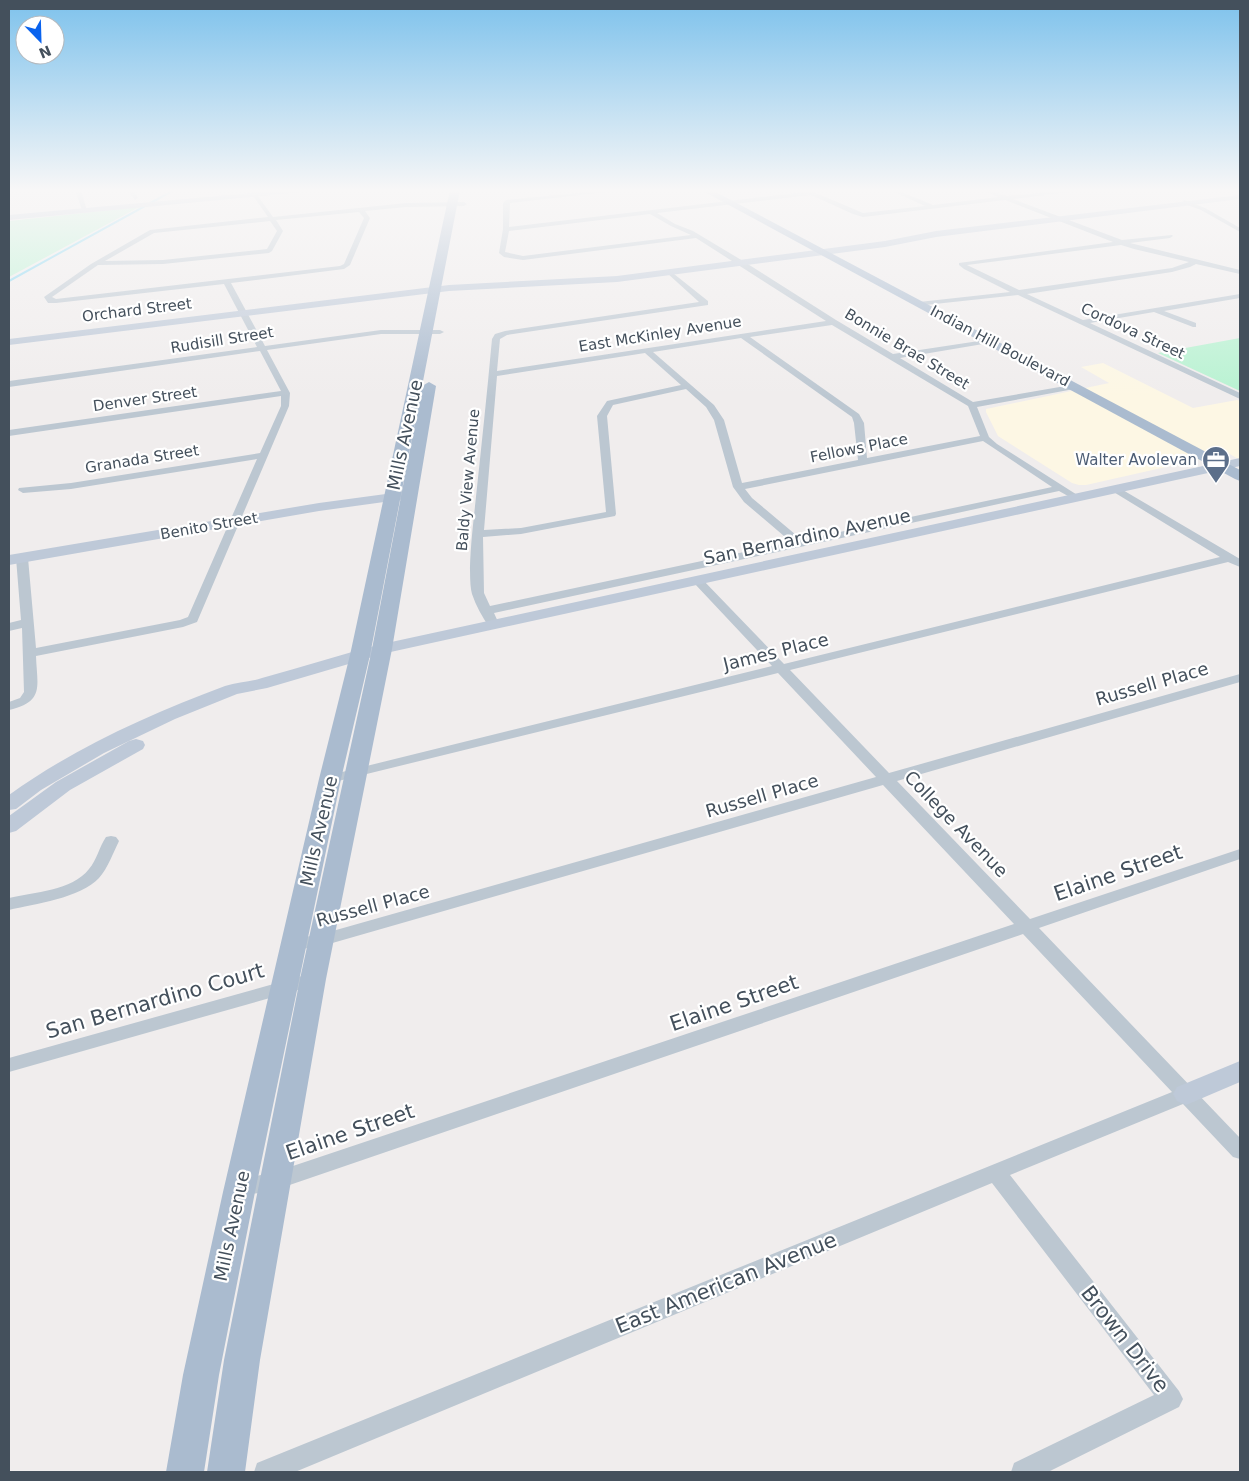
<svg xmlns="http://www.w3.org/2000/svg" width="1249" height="1481" font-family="'DejaVu Sans',sans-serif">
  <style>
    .commercial { fill: #fdf7e4 }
    .green { fill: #b7f2d1 }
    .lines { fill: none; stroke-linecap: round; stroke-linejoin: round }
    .stream { stroke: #80d6f3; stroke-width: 2 }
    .street { fill: #bcc7d1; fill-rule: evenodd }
    .secondary { fill: #bec9d8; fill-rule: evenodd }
    .primary { fill: #aabbcf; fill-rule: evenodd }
    .labels { text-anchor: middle; stroke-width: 4.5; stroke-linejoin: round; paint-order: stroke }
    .far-street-label { font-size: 15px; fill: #44505c; stroke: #fff }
    .far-service-label { font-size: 15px; fill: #4e5e75; stroke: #fff; text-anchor: end }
    .street-label { font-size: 18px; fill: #44505c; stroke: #fff }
    .near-street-label { font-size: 21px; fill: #44505c; stroke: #fff }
  </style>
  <rect width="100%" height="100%" fill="#f0eded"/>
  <!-- commercial -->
  <path class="commercial" d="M 1103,363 L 1193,408 L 1237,400 L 1240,401 L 1240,460 L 1228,453 L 1086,485 L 1079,485 L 1072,483 L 998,436 L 986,412 L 986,409 L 1109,383 L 1081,367 Z"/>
  <!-- green -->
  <g class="green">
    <path d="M 139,207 L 9,277 L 9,221 Z"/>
    <path d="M 1240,338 L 1240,391 L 1158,353 Z"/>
  </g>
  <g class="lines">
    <!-- stream -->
    <path class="stream" d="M 9,281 L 174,190"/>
    <!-- street -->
    <g class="street">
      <path d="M 75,190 L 81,190 L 87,211 L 82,210 Z"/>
      <path d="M 145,190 L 135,193 L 138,198 L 135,200 L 129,192 L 135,190 Z"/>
      <path d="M 608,190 L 625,190 L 510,203 L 509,227 L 805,192 L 802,190 L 809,190 L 863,213 L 925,206 L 890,190 L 897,190 L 933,205 L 998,197 L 982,190 L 989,190 L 1006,196 L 1072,190 L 1069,192 L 1013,199 L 1122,240 L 1172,235 L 1173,236 L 1170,238 L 1130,243 L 1240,270 L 1240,274 L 1196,264 L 1190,267 L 1172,272 L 1027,294 L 1083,320 L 1240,294 L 1240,298 L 1164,311 L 1196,323 L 1196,327 L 1193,327 L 1154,312 L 1090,323 L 1240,393 L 1240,399 L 1018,295 L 916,306 L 916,302 L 919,302 L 1010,292 L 964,269 L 959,265 L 959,263 L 1113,242 L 1005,200 L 863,217 L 853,214 L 811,195 L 657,213 L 675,224 L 693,231 L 743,261 L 836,320 L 893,354 L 992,339 L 992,343 L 989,343 L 900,358 L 973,402 L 1077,384 L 1077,388 L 1074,389 L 977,407 L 989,437 L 997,444 L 1082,498 L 1077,501 L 1059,491 L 494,613 L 499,624 L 493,628 L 489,627 C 482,616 476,606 472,594 C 467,575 473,526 475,506 C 481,450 487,394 492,339 L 495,334 L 505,331 L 699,302 L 667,273 L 665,272 L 669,270 L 708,301 L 708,305 L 507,335 L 500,339 L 497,371 L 826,321 L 696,238 L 523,260 L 504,257 L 499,253 L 503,229 L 503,203 L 506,200 ZM 650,214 L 671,226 L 691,235 L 523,256 L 505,252 L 509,231 ZM 1121,245 L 1134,249 L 1189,262 L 1172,268 L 1019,290 L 967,265 ZM 832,325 L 968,406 L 980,436 L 867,458 L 864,423 L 859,414 L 750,337 ZM 741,338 L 852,417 L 854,423 L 858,460 L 742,483 L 724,420 L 714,405 L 653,352 ZM 645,353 L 681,385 L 607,401 L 597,416 L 606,512 L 521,528 L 484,530 L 497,376 ZM 686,389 L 706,407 L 714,420 L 733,487 L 744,502 L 791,542 L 490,606 L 484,593 L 483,537 L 521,534 L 615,516 L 616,514 L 607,416 L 613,405 ZM 983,441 L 1052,487 L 802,540 L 752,498 L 745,489 Z"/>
      <path d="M 1236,190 L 1240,190 L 1240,192 L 1237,191 Z"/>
      <path d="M 255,192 L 273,217 L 406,203 L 464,202 L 467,204 L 464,206 L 406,207 L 365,211 L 370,218 L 350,265 L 344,269 L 231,283 L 265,346 L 381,330 L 440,330 L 444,332 L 440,334 L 381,334 L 267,350 L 290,393 L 289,406 L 197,622 L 183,627 L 36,656 C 37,686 45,702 9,710 L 9,702 L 20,698 L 24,692 L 22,628 L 9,631 L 9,623 L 21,620 L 16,558 L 18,556 L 22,555 L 28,558 L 36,648 L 180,620 L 188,617 L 257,459 L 71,489 L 23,493 L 18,490 L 19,488 L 71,483 L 260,453 L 281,406 L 281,396 L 9,436 L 9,430 L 281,391 L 260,351 L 9,387 L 9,381 L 257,347 L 224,284 L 56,303 L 48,303 L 44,297 L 91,264 L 150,230 L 268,217 L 252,194 ZM 359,212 L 364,218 L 344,264 L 340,266 L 56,299 L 52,297 L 98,265 L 163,264 L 269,253 L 272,251 L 283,231 L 276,220 ZM 270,221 L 277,231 L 267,249 L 163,260 L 105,261 L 154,233 Z"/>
      <path d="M 1184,200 L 1205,208 L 1240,228 L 1240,232 L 1201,210 L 1182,203 Z"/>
      <path d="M 1116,486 L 1240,559 L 1240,567 L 1228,562 L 790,670 L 889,773 L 1240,674 L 1240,682 L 897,781 L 1030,919 L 1240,849 L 1240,859 L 1039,928 L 1240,1138 L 1240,1159 L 1233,1157 L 1183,1104 L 1010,1175 L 1179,1391 L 1183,1399 L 1179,1407 L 1048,1472 L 1011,1472 L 1014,1463 L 1154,1395 L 992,1183 L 295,1472 L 254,1472 L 257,1463 L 1172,1092 L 1023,934 L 275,1190 L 241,1196 L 234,1193 L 231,1187 L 234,1181 L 275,1172 L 1014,924 L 883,785 L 322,946 L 294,950 L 288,948 L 286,944 L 288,940 L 322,934 L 876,777 L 778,673 L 330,783 L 325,782 L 323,779 L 325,776 L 330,775 L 772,666 L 694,583 L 692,581 L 694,579 L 702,579 L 784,664 L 1220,557 L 1112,491 L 1111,489 Z"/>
      <path d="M 111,836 L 116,837 L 119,841 C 113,853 108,868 99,878 C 81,898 34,904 9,910 L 9,898 C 34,892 72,891 89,869 C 97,860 99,847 106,837 Z"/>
      <path d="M 313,973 L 319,974 L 322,979 L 319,984 L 9,1072 L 9,1058 Z"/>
    </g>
    <!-- secondary -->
    <g class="secondary">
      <path d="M 282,190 L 307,190 L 303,192 L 9,220 L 9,215 Z"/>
      <path d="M 1240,195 L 1240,199 L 936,237 L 885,247 L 617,282 L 449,291 L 9,345 L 9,339 L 449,285 L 617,276 L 885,241 L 936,231 Z"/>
      <path d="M 1240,458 L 1240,466 L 386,653 L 267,688 L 237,694 L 175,719 L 104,753 L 41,790 L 16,809 L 9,810 L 9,795 C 74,748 150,714 225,686 C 237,682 250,682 262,678 C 302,667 342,654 382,644 Z"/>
      <path d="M 408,491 L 413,492 L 415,495 L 413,498 L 319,511 L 9,565 L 9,555 L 319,503 Z"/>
      <path d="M 136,739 L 143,741 L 145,745 L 143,749 L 70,790 L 16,831 L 9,833 L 9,816 L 56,782 L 129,741 Z"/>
      <path d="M 1240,1061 L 1240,1082 L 1186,1105 L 1177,1101 L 1173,1094 L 1177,1087 Z"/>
    </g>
    <!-- primary -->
    <g class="primary">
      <path d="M 450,190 L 460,190 L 370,655 L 341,779 L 255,1192 L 219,1375 L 204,1472 L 166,1472 L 183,1375 L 223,1192 L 319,779 L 350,655 Z"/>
      <path d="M 701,190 L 712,190 L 1240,470 L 1240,481 L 1235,479 Z"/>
      <path d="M 429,382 L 436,386 L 392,649 L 326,979 L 260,1360 L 245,1472 L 207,1472 L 224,1360 L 300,979 L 372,649 L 422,386 Z"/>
    </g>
  </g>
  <!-- sky -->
  <linearGradient id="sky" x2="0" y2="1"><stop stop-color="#7ec2ec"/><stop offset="0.48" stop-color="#f8f7f7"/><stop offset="1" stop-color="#f8f7f7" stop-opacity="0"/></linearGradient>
  <rect width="1249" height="397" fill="url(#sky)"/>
  <!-- icons -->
  <defs>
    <symbol id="office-pin" viewBox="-11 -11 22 30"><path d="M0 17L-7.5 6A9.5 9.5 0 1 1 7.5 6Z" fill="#5c6f8a" stroke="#fff"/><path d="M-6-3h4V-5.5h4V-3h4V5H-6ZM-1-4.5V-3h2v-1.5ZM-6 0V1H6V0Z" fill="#fff"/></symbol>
  </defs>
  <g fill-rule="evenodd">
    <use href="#office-pin" x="1200" y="444" width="32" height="43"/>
  </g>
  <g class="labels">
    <!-- far-street labels -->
    <g class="far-street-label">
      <text transform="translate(137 310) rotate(-7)" y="5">Orchard Street</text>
      <text transform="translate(1133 331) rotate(25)" y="5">Cordova Street</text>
      <text transform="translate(660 334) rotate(-9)" y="5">East McKinley Avenue</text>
      <text transform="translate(222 340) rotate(-9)" y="5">Rudisill Street</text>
      <text transform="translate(1000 346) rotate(28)" y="5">Indian Hill Boulevard</text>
      <text transform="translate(907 349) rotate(31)" y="5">Bonnie Brae Street</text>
      <text transform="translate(145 399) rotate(-8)" y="5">Denver Street</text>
      <text transform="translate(859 448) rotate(-11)" y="5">Fellows Place</text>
      <text transform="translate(142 459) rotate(-9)" y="5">Granada Street</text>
      <text transform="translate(468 480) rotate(-85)" y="5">Baldy View Avenue</text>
      <text transform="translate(209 526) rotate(-10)" y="5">Benito Street</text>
    </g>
    <!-- far-service labels -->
    <g class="far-service-label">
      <text x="1197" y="465">Walter Avolevan</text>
    </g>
    <!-- street labels -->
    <g class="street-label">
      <text transform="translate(405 435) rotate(-78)" y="6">Mills Avenue</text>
      <text transform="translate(807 537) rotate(-12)" y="6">San Bernardino Avenue</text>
      <text transform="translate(776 652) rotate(-14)" y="6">James Place</text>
      <text transform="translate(1152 684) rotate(-16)" y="6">Russell Place</text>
      <text transform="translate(762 796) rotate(-16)" y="6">Russell Place</text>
      <text transform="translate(956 824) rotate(46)" y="6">College Avenue</text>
      <text transform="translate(319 831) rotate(-77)" y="6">Mills Avenue</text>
      <text transform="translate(373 906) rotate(-15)" y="6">Russell Place</text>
      <text transform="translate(232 1226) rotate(-78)" y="6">Mills Avenue</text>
    </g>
    <!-- near-street labels -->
    <g class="near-street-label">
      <text transform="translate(1118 873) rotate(-19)" y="7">Elaine Street</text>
      <text transform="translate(155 1001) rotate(-16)" y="7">San Bernardino Court</text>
      <text transform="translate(734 1003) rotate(-19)" y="7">Elaine Street</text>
      <text transform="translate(350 1132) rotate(-19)" y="7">Elaine Street</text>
      <text transform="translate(726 1283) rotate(-22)" y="7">East American Avenue</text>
      <text transform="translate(1125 1339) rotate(52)" y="7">Brown Drive</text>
    </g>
  </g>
  <!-- border -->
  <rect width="1249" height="1481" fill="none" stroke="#44505c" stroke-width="20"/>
  <!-- north arrow -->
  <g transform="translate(40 40) rotate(157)"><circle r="24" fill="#ffffff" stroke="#b4b9be"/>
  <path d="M0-4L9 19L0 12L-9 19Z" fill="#0a63ee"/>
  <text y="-8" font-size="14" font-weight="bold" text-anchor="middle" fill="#44505c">N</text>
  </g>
</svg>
